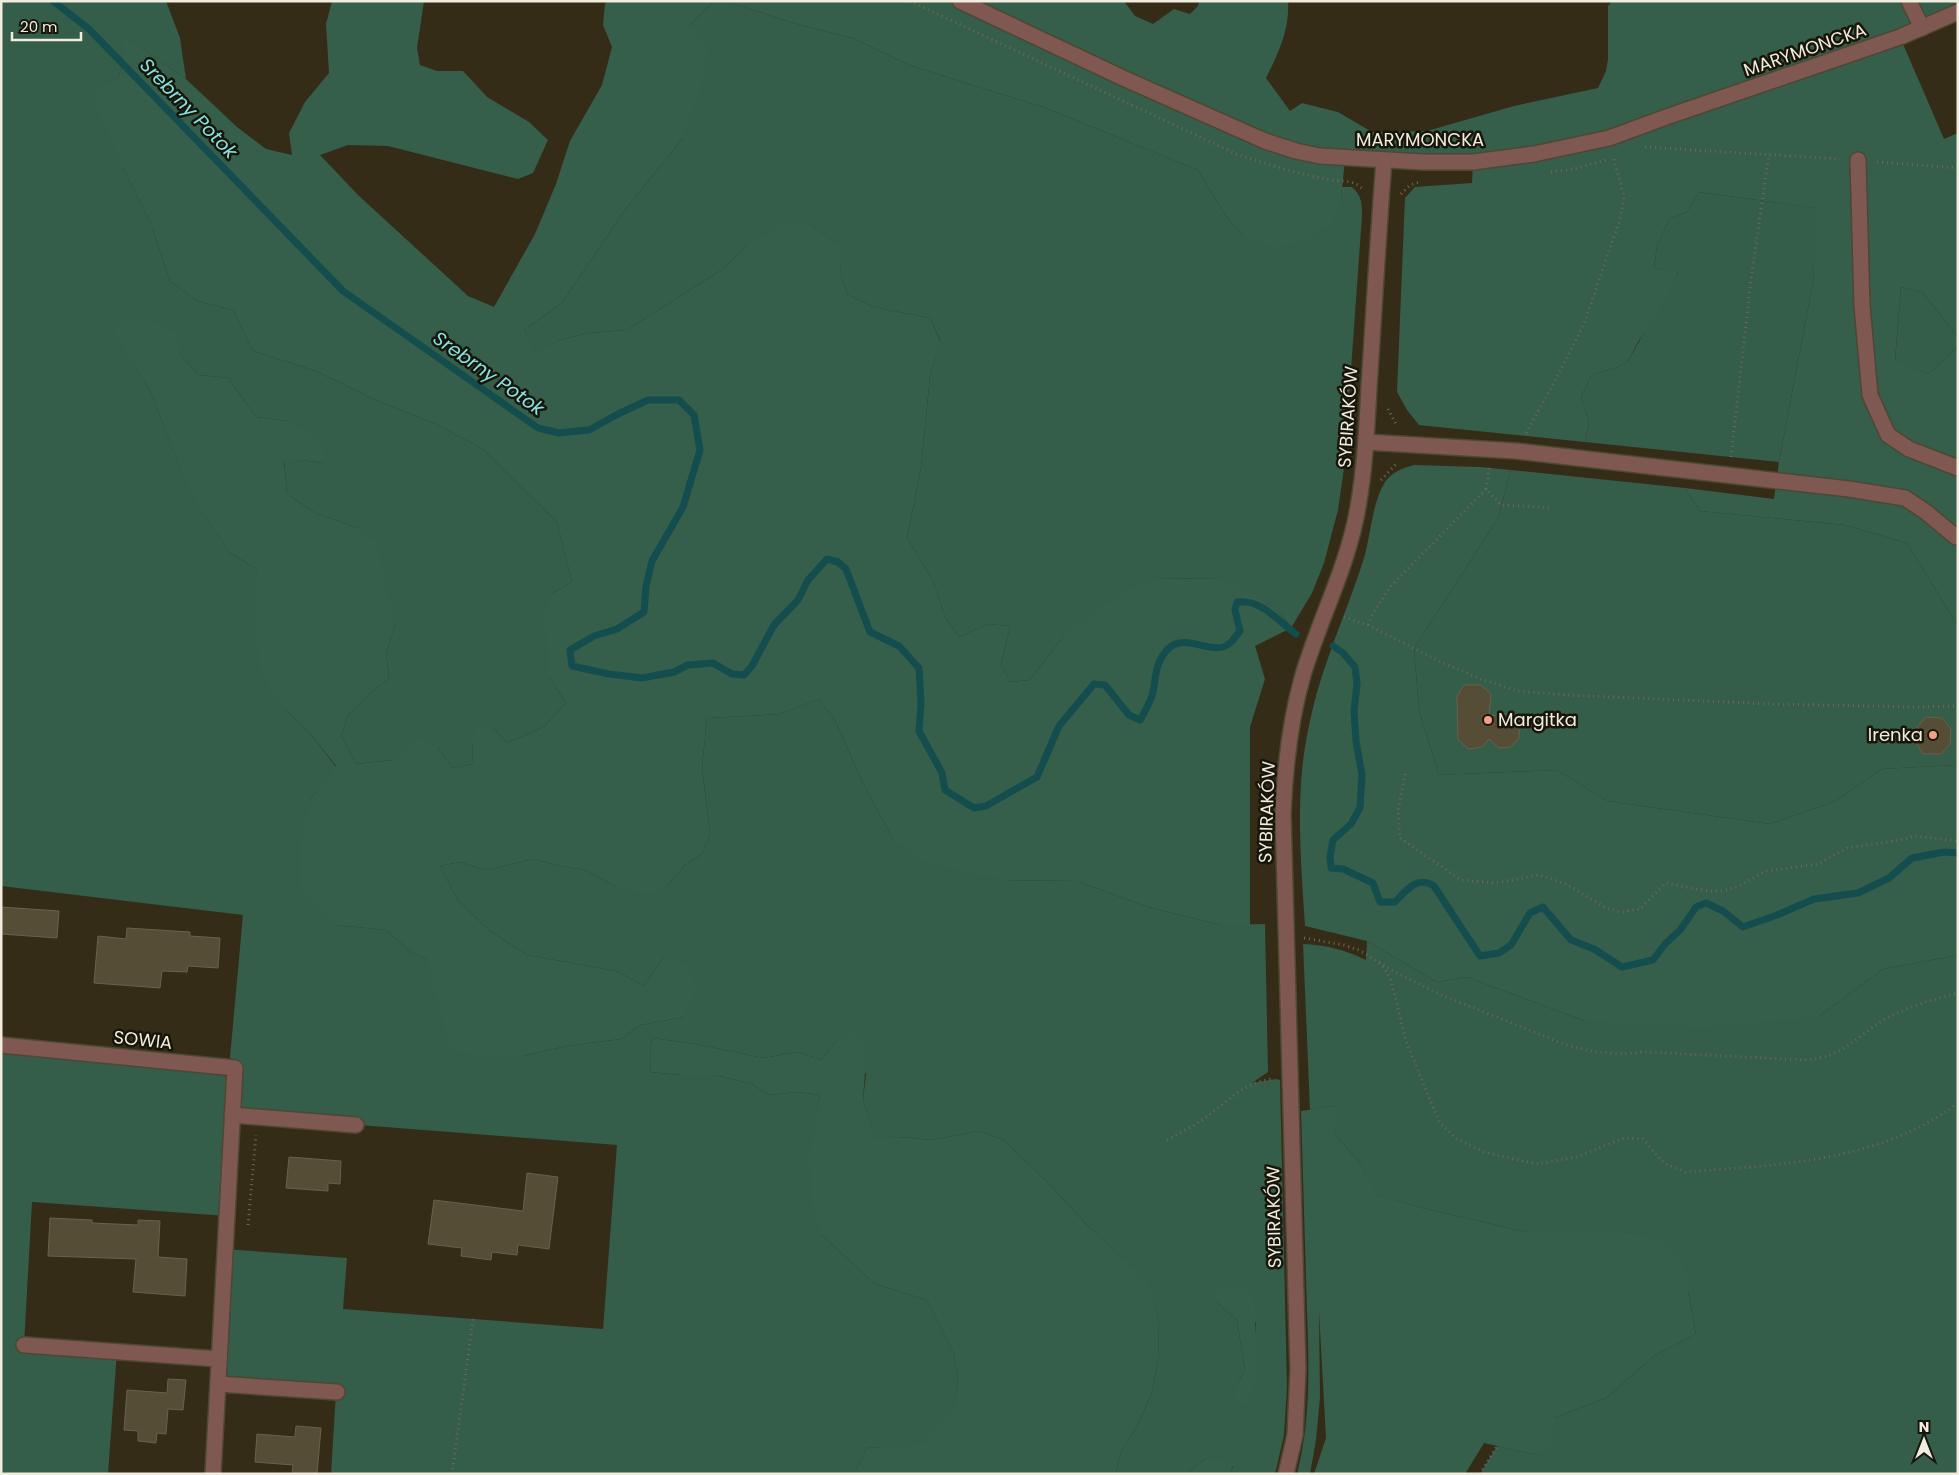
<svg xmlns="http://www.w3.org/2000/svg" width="1959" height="1475" font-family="Poppins,sans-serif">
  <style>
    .green { fill: #345d4a; fill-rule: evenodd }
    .forest { fill: #355f4b }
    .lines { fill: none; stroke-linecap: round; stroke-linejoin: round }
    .stream { stroke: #134d4e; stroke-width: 7 }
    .building { fill: #564d36; stroke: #6b614a }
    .minor-casing { stroke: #4e4732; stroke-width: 18 }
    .path { stroke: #6f6855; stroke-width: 3; stroke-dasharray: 1 4; stroke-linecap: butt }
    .minor { stroke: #7e5851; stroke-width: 15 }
    .poi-dot { fill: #f39f85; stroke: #18150b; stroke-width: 2 }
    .labels { text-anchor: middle; stroke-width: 5; stroke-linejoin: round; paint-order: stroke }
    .street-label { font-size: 18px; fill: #f1ecde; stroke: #18150b }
    .poi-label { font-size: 18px; fill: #f1ecde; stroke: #18150b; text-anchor: start }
    .water-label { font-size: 19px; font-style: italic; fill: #87e3e4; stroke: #18150b }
  </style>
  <rect width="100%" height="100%" fill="#342c16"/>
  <!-- green -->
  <g class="green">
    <path d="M 1,1 L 166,1 L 180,38 L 186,79 L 121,34 L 123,63 L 118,78 L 123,168 L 152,226 L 170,281 L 198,301 L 233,310 L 253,351 L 316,371 L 376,400 L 436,424 L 483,449 L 557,522 L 572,582 L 551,594 L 549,676 L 566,703 L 544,727 L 507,743 L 493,728 L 472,742 L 473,764 L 453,768 L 438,748 L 393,760 L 356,764 L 341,736 L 348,715 L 368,695 L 389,678 L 386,652 L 395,625 L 358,528 L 315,513 L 287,494 L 284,460 L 301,460 L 323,463 L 287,421 L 256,417 L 228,378 L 199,375 L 180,355 L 114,333 L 150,390 L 189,490 L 229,552 L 257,569 L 287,711 L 309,732 L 336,767 L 310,800 L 337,925 L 386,930 L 412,953 L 425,958 L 434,985 L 523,1056 L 566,1046 L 621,1039 L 640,1025 L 684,1017 L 664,957 L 644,986 L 616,971 L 527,955 L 490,931 L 458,901 L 440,866 L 460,862 L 485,870 L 534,859 L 561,866 L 585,870 L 615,886 L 665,888 L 685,865 L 702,854 L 710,834 L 702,767 L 707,718 L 780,714 L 819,699 L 835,720 L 863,783 L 894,841 L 1003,880 L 1077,881 L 1148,907 L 1221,925 L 1265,924 L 1268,1072 L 1252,1083 L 1276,1079 L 1280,1080 L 1287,1387 L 1284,1435 L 1275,1474 L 1230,1474 L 1233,1466 L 1206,1458 L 1186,1474 L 1115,1474 L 1121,1452 L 1138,1424 L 1152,1392 L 1158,1360 L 1159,1324 L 1148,1283 L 1085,1223 L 1050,1185 L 1004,1140 L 979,1131 L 932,1140 L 898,1137 L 876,1140 L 863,1100 L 866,1074 L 836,1042 L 821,1060 L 798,1052 L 763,1058 L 696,1044 L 652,1038 L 650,1056 L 651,1072 L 680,1075 L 714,1075 L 750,1083 L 770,1095 L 799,1092 L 820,1095 L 816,1121 L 821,1234 L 875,1284 L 927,1300 L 954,1354 L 958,1380 L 956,1408 L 922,1445 L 867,1448 L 854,1474 L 331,1474 L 336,1392 L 218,1384 L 225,1249 L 347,1258 L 343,1309 L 603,1329 L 617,1145 L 233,1115 L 227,1216 L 32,1202 L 24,1345 L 117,1351 L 108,1474 L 1,1474 L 1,1045 L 235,1067 L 230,1057 L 243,915 L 1,886 ZM 1213,1299 L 1256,1323 L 1249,1403 L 1238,1383 L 1245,1370 L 1237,1320 Z"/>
    <path d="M 714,1 L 725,1 L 790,22 L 855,39 L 909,65 L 1046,108 L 1198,170 L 1226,216 L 1243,236 L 1341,199 L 1342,187 L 1352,187 C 1362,196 1362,204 1362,216 L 1344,468 L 1338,510 L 1324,563 L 1312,593 L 1291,628 L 1280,613 L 1222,578 L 1157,579 L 1063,637 L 1030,680 L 1010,682 L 1001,664 L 1010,626 L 988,624 L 959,637 L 945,617 L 933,581 L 907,538 L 921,467 L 930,376 L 940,340 L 930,318 L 873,307 L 848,295 L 841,277 L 839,245 L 810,225 L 748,245 L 723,269 L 627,330 L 590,333 L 563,339 L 535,352 L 524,330 L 562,303 L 624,211 L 683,138 L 690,25 Z"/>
    <path d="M 1699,192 L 1818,208 L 1813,283 L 1779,462 L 1585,442 L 1589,422 L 1581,397 L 1591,375 L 1618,367 L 1628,361 L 1678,273 L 1654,268 L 1657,246 L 1669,219 L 1687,212 Z"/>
    <path d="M 1901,287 L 1922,292 L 1958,337 L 1958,346 L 1929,374 L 1895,361 Z"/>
    <path d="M 1511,470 L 1685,488 L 1700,511 L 1845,525 L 1907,543 L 1958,626 L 1958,759 L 1956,765 L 1882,769 L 1836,801 L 1770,824 L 1607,801 L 1557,770 L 1439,775 L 1419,711 L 1414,648 L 1498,518 Z"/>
    <path d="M 1367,941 L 1437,982 L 1467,977 L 1585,1021 L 1818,1017 L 1883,969 L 1958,955 L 1958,1474 L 1480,1474 L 1497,1446 L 1532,1454 L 1554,1437 L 1554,1418 L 1606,1398 L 1655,1355 L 1696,1334 L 1688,1291 L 1688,1275 L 1627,1232 L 1526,1232 L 1422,1208 L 1377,1195 L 1359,1162 L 1334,1133 L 1334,1106 L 1310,1110 L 1303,944 C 1326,945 1346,950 1366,960 Z"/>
    <path d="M 1307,1311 L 1319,1311 L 1320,1397 L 1316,1440 L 1310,1474 L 1297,1474 C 1311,1420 1309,1366 1307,1311 Z"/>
  </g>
  <!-- forest -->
  <g class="forest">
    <path d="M 332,1 L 424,1 L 417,48 L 420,65 L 437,71 L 463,71 L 487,97 L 529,122 L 548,140 L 533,173 L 518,179 L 388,146 L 348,145 L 320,155 L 358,195 L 468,296 L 494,307 L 535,234 L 556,184 L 570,141 L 602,85 L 612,47 L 603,25 L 605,4 L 607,1 L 714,1 L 690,25 L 709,49 L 704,79 L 683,138 L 624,211 L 562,303 L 524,330 L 535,351 L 563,339 L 590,333 L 627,330 L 723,269 L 748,245 L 787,221 L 810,225 L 840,245 L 841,277 L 848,295 L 873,307 L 930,318 L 940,341 L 930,376 L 921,467 L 907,538 L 933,581 L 945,617 L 959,637 L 988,624 L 1010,626 L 1001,664 L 1010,682 L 1030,680 L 1063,637 L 1104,604 L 1140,584 L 1157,579 L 1222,578 L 1245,589 L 1266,603 L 1280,613 L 1291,628 L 1255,646 L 1265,679 L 1250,727 L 1250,925 L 1221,925 L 1148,907 L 1077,881 L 1003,880 L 928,864 L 894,841 L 863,783 L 835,720 L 819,699 L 780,714 L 707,718 L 702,767 L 710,834 L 702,854 L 685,865 L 665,888 L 648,895 L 615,886 L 585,870 L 561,866 L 534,859 L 485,870 L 460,862 L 440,866 L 458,901 L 490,931 L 527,955 L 616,971 L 644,986 L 664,957 L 688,964 L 697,989 L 684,1017 L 640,1025 L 621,1039 L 566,1046 L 523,1056 L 492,1059 L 454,1051 L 447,1037 L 425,958 L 412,953 L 386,930 L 337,925 L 314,908 L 301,890 L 299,847 L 310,800 L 336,766 L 309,732 L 287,711 L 260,674 L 255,625 L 257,569 L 229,552 L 189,491 L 150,390 L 113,333 L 122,321 L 153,321 L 178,333 L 180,355 L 199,375 L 228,378 L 256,417 L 287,421 L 315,435 L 325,450 L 323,463 L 301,460 L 284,461 L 287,494 L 315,513 L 358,528 L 377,542 L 395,625 L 386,652 L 389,678 L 368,695 L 348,715 L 341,736 L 356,764 L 393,760 L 416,736 L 438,748 L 453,768 L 473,764 L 472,742 L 476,722 L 493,728 L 507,743 L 544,727 L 566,703 L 549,676 L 544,615 L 551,594 L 572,582 L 557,522 L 483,449 L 436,424 L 376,400 L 316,371 L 253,351 L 233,310 L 198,301 L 170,281 L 152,226 L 123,168 L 91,95 L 118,78 L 123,63 L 120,33 L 186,79 L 237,127 L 266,149 L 292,155 L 289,133 L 305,102 L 329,73 L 326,24 Z"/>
    <path d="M 725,1 L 1124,1 L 1135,16 L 1153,24 L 1174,9 L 1190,14 L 1198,6 L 1199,1 L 1288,1 C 1290,29 1278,54 1266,78 L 1290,111 L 1302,103 L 1338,112 L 1372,132 L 1427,131 L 1514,106 L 1598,88 L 1606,71 L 1608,59 L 1608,6 L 1612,1 L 1958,1 L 1958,24 L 1954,15 L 1900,37 L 1944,139 L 1958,133 L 1958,337 L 1922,292 L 1901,287 L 1895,360 L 1929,374 L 1958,346 L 1958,626 L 1907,543 L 1845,525 L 1700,511 L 1685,488 L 1774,499 L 1779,462 L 1813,283 L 1817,208 L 1699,192 L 1687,212 L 1669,219 L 1657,246 L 1654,268 L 1678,272 L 1664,304 L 1638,342 L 1628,361 L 1618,367 L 1591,375 L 1581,397 L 1589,422 L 1585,442 L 1419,425 L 1407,410 L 1397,392 L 1405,198 L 1415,187 L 1472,183 L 1473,162 L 1345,159 L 1341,199 L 1334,222 L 1305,242 L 1275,248 L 1243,236 L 1226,216 L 1198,170 L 1046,108 L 909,65 L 855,39 L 790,22 Z"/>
    <path d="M 1414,465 L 1480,467 L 1511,470 L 1498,518 L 1414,648 L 1419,711 L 1439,775 L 1557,770 L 1607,801 L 1770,824 L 1836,801 L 1882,769 L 1956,765 L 1958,759 L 1958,955 L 1883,969 L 1818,1017 L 1706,1028 L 1585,1021 L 1467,977 L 1437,982 L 1367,941 L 1305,926 C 1302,879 1298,830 1301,783 C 1303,750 1311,711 1321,679 C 1334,638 1351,599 1364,558 C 1371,534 1372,503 1385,482 C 1392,472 1403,468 1414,465 Z"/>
    <path d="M 852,1031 L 867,1046 L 863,1100 L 876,1139 L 898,1137 L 932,1140 L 979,1131 L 1004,1140 L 1050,1185 L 1085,1223 L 1149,1283 L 1159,1324 L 1158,1360 L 1152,1392 L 1138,1424 L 1121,1452 L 1115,1474 L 854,1474 L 867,1448 L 922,1444 L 955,1408 L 958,1380 L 954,1354 L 927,1300 L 875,1284 L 821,1234 L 811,1199 L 809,1155 L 820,1095 L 799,1092 L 770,1095 L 750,1083 L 714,1075 L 680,1075 L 651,1072 L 650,1056 L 652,1038 L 696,1044 L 763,1058 L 798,1052 L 821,1060 L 836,1042 Z"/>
    <path d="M 1334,1106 L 1334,1133 L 1359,1162 L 1378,1195 L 1422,1208 L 1526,1232 L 1626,1232 L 1669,1243 L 1688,1275 L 1688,1291 L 1696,1334 L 1655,1355 L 1606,1398 L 1554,1418 L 1554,1437 L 1549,1450 L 1532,1454 L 1484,1443 L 1465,1474 L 1314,1474 L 1326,1438 L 1319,1311 L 1307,1311 L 1301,1111 Z"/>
    <path d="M 1238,1286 L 1247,1292 L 1255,1302 L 1256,1378 L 1249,1403 L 1233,1403 L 1238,1383 L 1245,1370 L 1237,1320 L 1213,1299 L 1217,1288 Z"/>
    <path d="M 1206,1458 L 1225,1461 L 1233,1465 L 1230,1474 L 1186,1474 Z"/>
  </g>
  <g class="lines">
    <!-- stream -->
    <g class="stream">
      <path d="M 53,1 L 89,29 L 343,291 L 538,428 L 559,433 L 589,430 L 618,414 L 648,400 L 679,400 L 694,415 L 700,450 L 683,507 L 652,561 L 646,586 L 644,612 L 617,629 L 594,636 L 570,650 L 572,666 L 609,674 L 642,678 L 674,672 L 688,665 L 713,663 L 732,674 L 744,675 L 752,666 L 774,625 L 798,600 L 808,580 L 827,559 L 838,562 L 846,569 L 870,632 L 899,646 L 919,668 L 921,704 L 919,731 L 942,773 L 945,790 L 974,808 L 986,806 L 1037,777 L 1059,726 L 1094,684 L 1105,685 L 1129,715 L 1140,720 C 1145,711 1151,702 1153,692 C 1156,677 1155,662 1168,649 C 1186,631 1213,658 1230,643 C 1234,640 1237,634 1240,631 L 1235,610 L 1237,602 C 1262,599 1278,621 1296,634"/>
      <path d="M 1333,646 L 1343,653 L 1355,667 L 1357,684 L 1354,711 L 1356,741 L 1362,775 L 1360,808 L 1351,824 L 1333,840 L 1330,857 L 1331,868 L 1343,869 L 1373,883 L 1380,902 L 1395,902 C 1407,890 1417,875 1434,886 L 1480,956 L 1499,953 L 1511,945 L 1530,913 L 1543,907 L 1571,940 L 1594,949 L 1622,967 L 1653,960 L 1665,944 L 1681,929 L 1696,907 L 1706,903 L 1723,911 L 1743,927 L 1777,915 L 1814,899 L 1858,893 L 1889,878 L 1912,858 L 1944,852 L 1958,853"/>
    </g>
  </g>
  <!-- building -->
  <g class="building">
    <path d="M 1464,685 L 1481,685 L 1491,694 L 1489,716 L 1508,714 L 1519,724 L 1519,738 L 1511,747 L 1499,748 L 1489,739 L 1482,747 L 1468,749 L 1458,739 L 1457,696 Z"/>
    <path d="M 1926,717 L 1942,718 L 1951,729 L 1950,744 L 1941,754 L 1923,754 L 1915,741 L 1917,727 Z"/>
    <path d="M 1,907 L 59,911 L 57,938 L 1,934 Z"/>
    <path d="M 127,928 L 190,932 L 190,936 L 220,938 L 218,968 L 188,966 L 187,972 L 162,971 L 160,988 L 94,983 L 98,936 L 126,939 Z"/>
    <path d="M 289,1157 L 341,1161 L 340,1184 L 328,1183 L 328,1191 L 286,1188 Z"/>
    <path d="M 527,1173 L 558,1177 L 549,1249 L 518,1245 L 517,1255 L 492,1252 L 491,1260 L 461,1256 L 462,1248 L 428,1244 L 434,1200 L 523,1211 Z"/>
    <path d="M 50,1218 L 92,1220 L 92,1223 L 138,1225 L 138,1220 L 160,1221 L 158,1257 L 187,1259 L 185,1296 L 133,1292 L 136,1259 L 48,1256 Z"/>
    <path d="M 168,1379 L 186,1380 L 183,1410 L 168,1409 L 166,1434 L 157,1433 L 156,1443 L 138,1441 L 138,1431 L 124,1430 L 127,1390 L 167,1393 Z"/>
    <path d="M 296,1426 L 321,1428 L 317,1474 L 292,1474 L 293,1465 L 255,1462 L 257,1434 L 295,1437 Z"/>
  </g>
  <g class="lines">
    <defs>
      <g id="minor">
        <path d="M 960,1 L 1123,78 L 1265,141 L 1296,151 L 1320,156 L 1423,162 L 1473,162 L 1534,154 L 1609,138 L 1669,116 L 1900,37 L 1958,12"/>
        <path d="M 1909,1 L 1922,28"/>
        <path d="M 1858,160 L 1862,306 L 1870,395 L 1888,435 L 1909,449 L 1958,468"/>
        <path d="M 1366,442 L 1516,451 L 1849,489 L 1905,498 L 1926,512 L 1956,537"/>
        <path d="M 1,1045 L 235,1068 L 213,1474"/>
        <path d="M 232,1115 L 356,1125"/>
        <path d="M 24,1345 L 219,1359"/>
        <path d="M 218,1384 L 337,1392"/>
        <path d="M 1286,1474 L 1295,1435 L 1298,1370 L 1283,813 C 1285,766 1290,720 1303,675 C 1320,618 1348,566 1358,507 C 1365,467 1367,427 1369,387 C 1374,312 1378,236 1384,161"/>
      </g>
    </defs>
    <!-- minor casing -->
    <use href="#minor" class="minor-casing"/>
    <!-- path -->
    <g class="path">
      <path d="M 910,1 L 1236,154 C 1267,164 1298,174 1331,180 C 1343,182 1355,179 1363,190"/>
      <path d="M 1645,147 L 1840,159"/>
      <path d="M 1877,162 L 1958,168"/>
      <path d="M 1551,172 L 1573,169 L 1606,160"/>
      <path d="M 1401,194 L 1410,185 L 1420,182"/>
      <path d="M 1388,409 L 1397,426"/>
      <path d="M 1526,433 L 1555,381 L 1584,324 L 1620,219 L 1624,197 L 1613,156"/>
      <path d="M 1731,457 L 1751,279 L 1769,154"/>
      <path d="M 1489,468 L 1486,489 L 1501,505 L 1553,508"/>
      <path d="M 1381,480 L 1397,463"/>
      <path d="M 1344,617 L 1368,625 L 1443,663 L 1481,679 L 1517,691 L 1567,695 L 1772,704 L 1917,707 L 1958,706"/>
      <path d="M 1368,625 L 1375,610 L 1391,586 L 1486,489"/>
      <path d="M 1405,774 L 1398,811 L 1400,838 L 1461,880 L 1496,883 L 1539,875 L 1566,884 L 1606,908 L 1621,912 L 1640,909 L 1666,883 L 1707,891 L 1721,891 L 1737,887 L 1766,871 L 1818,864 L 1847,848 L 1901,840 L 1914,836 L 1958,841"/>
      <path d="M 1304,938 L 1344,945 L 1359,950 L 1395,972 L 1439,994 L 1564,1044 L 1590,1051 L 1618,1054 L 1645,1052 L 1808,1060 C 1841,1057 1855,1038 1882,1021 C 1906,1007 1931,1000 1958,993"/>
      <path d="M 1379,963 L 1387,972 L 1391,980 L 1406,1041 L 1433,1107 L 1440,1123 L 1457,1139 L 1484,1152 L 1536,1164 L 1577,1157 L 1624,1138 L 1643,1139 L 1662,1161 L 1668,1165 L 1685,1172 C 1779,1165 1880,1162 1958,1103"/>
      <path d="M 1167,1140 C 1180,1133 1193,1126 1205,1118 C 1229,1101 1241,1084 1271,1079"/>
      <path d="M 248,1225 L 256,1135"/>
      <path d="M 452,1474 L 473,1319"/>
      <path d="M 1480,1474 L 1497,1446"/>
    </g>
    <!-- minor -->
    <use href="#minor" class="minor"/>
  </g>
  <!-- markers -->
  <g class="poi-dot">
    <circle cx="1488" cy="720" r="5"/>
    <circle cx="1933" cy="735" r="5"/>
  </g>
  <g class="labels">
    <!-- street labels -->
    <g class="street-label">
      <text transform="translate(1805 50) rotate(-19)" y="6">MARYMONCKA</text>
      <text x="1420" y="146">MARYMONCKA</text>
      <text transform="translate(1348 417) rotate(-86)" y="6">SYBIRAKÓW</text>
      <text transform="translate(1267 812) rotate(-88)" y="6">SYBIRAKÓW</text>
      <text transform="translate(143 1040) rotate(6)" y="6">SOWIA</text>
      <text transform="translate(1274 1217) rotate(-91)" y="6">SYBIRAKÓW</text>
    </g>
    <!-- poi labels -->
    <g class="poi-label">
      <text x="1498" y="726">Margitka</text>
      <text x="1923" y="741" text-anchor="end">Irenka</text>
    </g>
    <!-- water labels -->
    <g class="water-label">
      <text transform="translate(189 108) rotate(46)" y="7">Srebrny Potok</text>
      <text transform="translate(489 373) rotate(35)" y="7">Srebrny Potok</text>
    </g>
  </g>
  <!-- border -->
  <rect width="1959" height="1475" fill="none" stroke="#f1ecde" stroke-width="5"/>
  <!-- north arrow -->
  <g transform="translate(1924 1440)" stroke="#18150b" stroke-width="4" paint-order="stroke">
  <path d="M0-4L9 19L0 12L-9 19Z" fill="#f1ecde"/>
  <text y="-8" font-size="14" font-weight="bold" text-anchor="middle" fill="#f1ecde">N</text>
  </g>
  <!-- scale -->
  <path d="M12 32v8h69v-8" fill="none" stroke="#f1ecde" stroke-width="2.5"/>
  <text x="20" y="32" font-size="15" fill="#f1ecde" stroke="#18150b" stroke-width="4" paint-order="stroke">20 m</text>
</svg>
